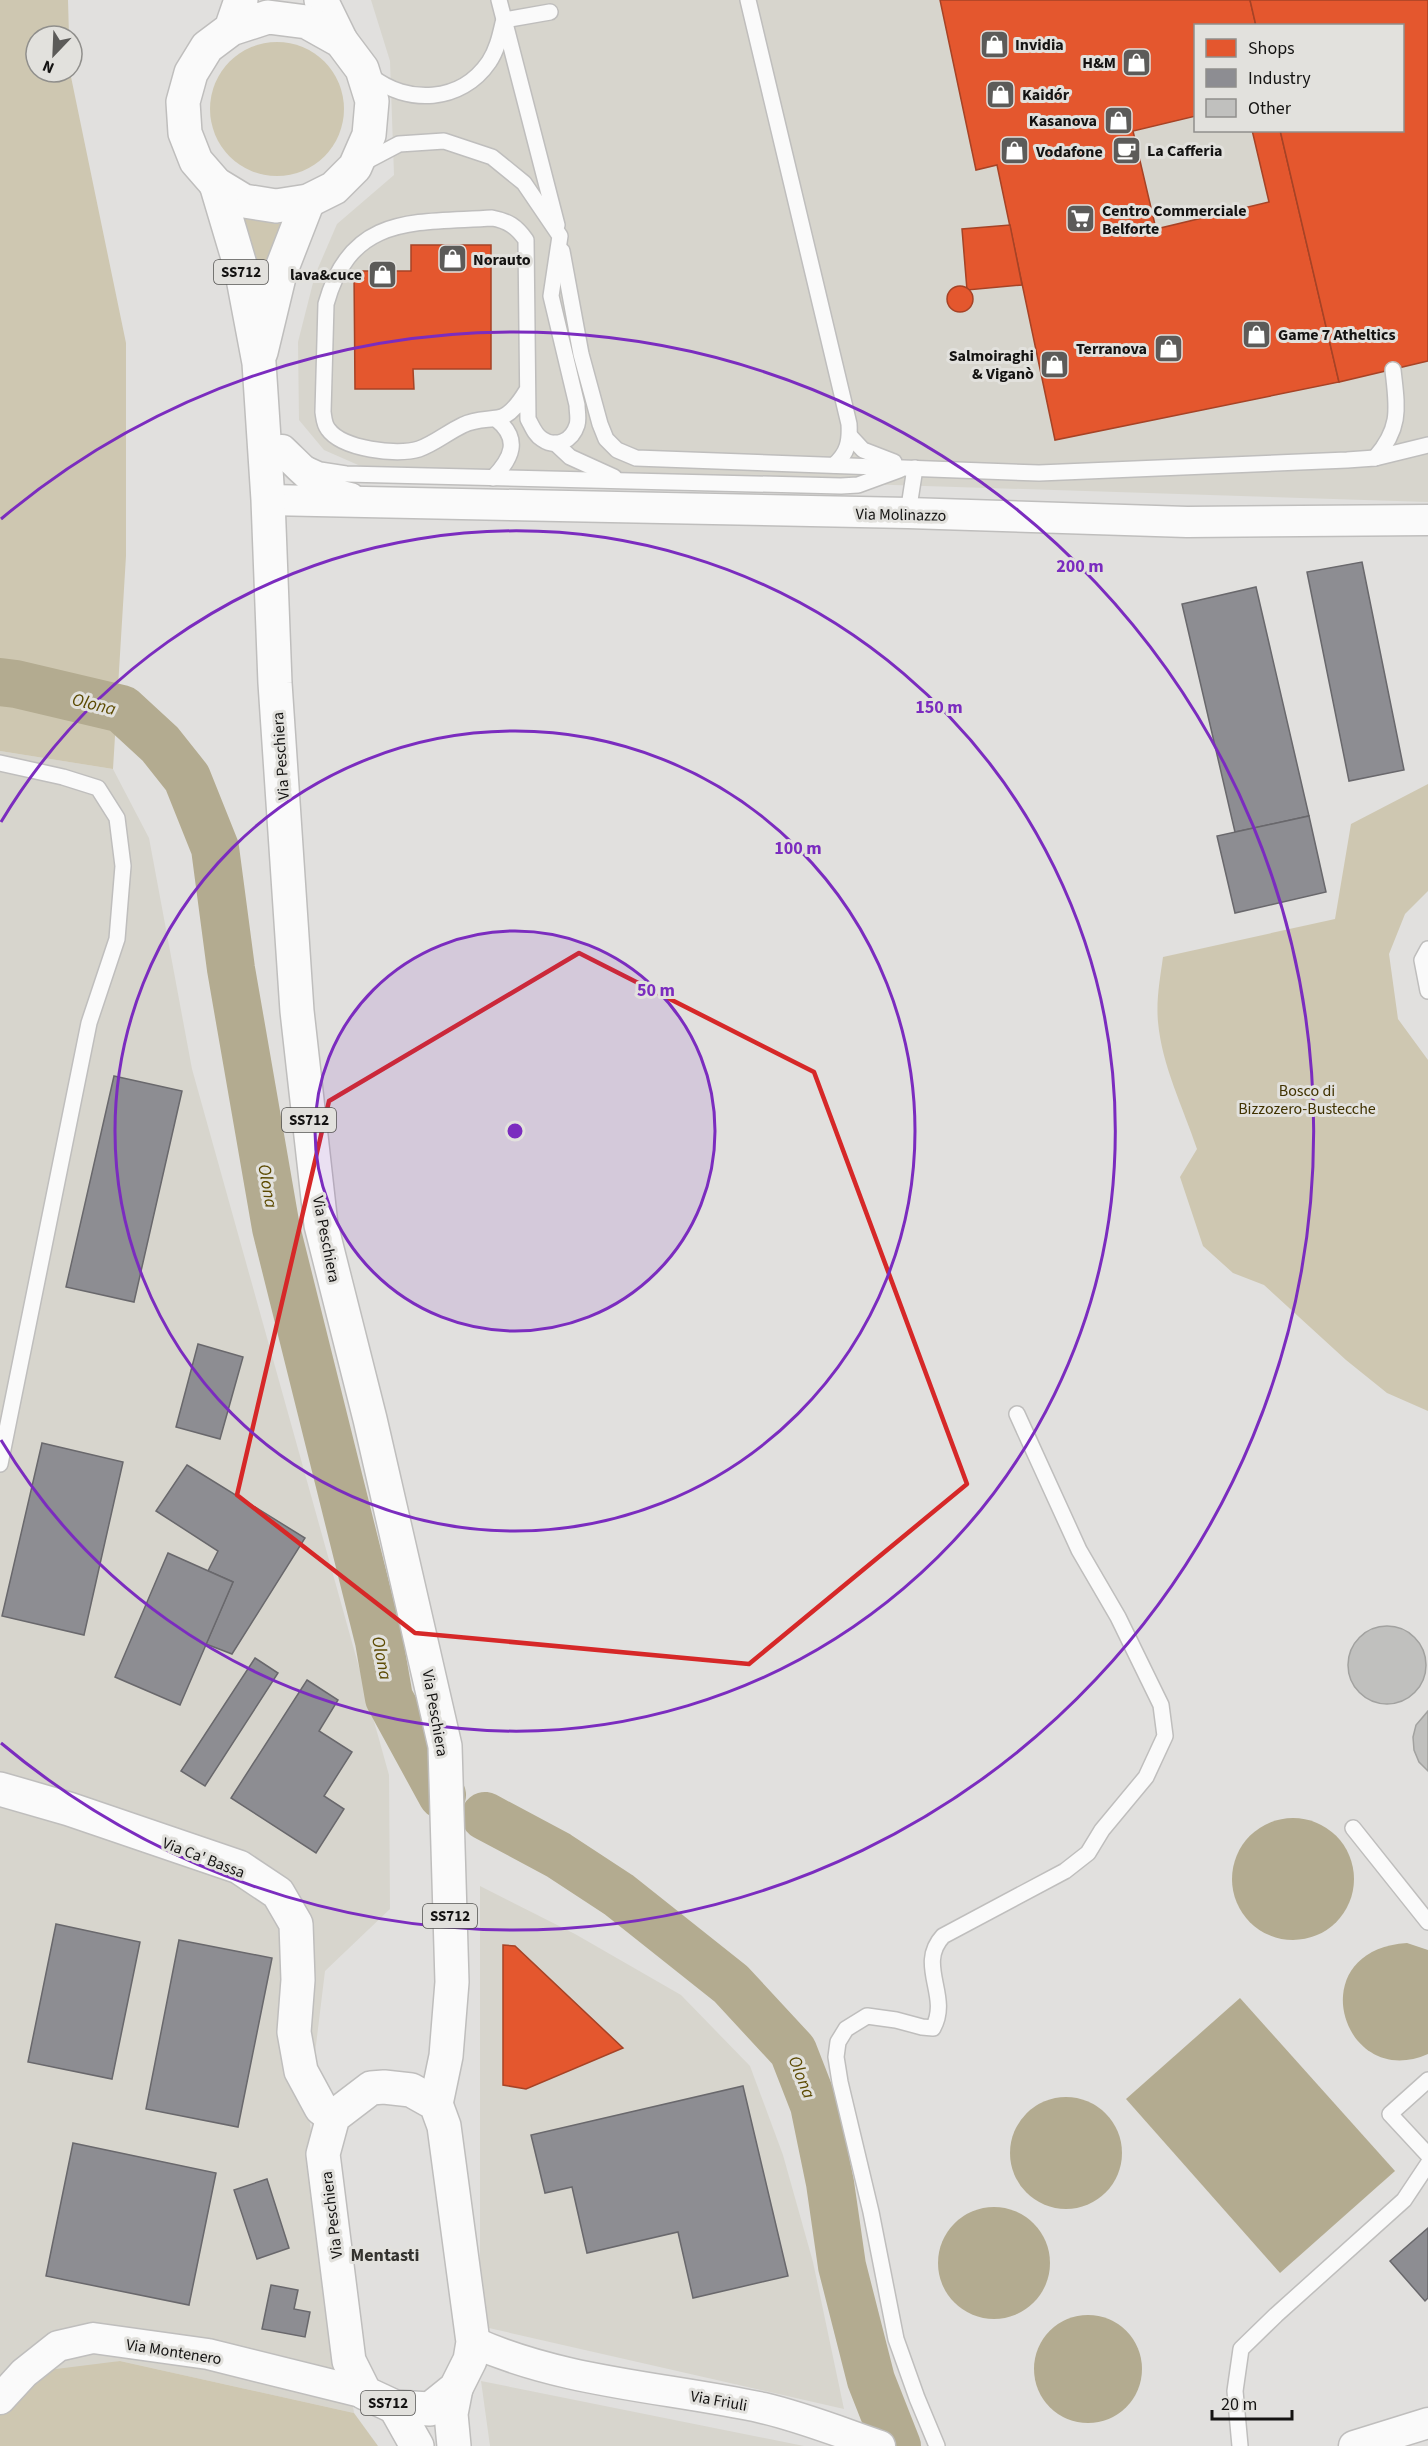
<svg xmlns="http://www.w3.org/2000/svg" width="1428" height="2446" font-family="'Source Sans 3',sans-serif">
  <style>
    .built { fill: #d7d5cd; fill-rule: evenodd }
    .green { fill: #cec7b1 }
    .water { fill: #b3ab90 }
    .shops { fill: #e4572e; stroke: #a64326; stroke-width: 1.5 }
    .industry { fill: #8d8d92; stroke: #69686c; stroke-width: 1.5 }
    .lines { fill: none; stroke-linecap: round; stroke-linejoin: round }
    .river { stroke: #b3ab90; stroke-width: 48 }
    .building { fill: #c0c0be; stroke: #a2a2a0; stroke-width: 1.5 }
    .lane-casing { stroke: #bfbebd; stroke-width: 18 }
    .street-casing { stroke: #bfbebd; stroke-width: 33 }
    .secondary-casing { stroke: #bfbebd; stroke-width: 36 }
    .primary-casing { stroke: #bfbebd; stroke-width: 36 }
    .lane { stroke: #fafafa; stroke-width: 15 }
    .street { stroke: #fafafa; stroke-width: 30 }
    .secondary { stroke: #fafafa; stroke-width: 33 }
    .primary { stroke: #fafafa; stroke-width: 33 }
    .marked { fill: none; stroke: #d62828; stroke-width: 4.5; stroke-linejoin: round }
    .ring { fill: none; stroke: #7b2cbf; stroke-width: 3 }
    .labels { text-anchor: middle; stroke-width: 6; stroke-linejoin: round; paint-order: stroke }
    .shield { fill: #e2e1dd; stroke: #52514f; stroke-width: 1.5 }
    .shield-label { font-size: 15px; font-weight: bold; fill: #141312 }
    .poi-label { font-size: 16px; font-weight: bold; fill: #141312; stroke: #e2e1dd; text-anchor: start }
    .street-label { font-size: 16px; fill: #141312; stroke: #e2e1dd }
    .park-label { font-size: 16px; fill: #403200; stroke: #e2e1dd }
    .water-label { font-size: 18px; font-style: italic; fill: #5c4a02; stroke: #e2e1dd }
    .neighbourhood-label { font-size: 18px; font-weight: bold; fill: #33322e; stroke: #e2e1dd }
    .centre { fill: #7b2cbf; stroke: #e2e1dd; stroke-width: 3 }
    .ring-label { font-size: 18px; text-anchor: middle; font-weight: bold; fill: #7b2cbf; stroke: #e2e1dd; stroke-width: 6; stroke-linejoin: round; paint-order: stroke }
  </style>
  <rect width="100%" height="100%" fill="#e1e0de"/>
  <!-- built -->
  <g class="built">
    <path d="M 371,0 L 1428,0 L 1428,502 L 365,468 L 324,450 L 299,420 L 298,342 L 315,275 L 337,224 L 394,175 L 390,61 ZM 1196,26 L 1402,26 L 1402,130 L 1196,130 Z"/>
    <path d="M 0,751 L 113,769 L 149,838 L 192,1069 L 389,1775 L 390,1909 L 325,1971 L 308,2111 L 354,2413 L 120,2361 L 0,2385 Z"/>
    <path d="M 480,1886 L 575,1934 L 681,1995 L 750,2066 L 783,2155 L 813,2262 L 844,2409 L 480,2326 Z"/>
    <path d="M 481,2381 L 804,2446 L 490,2446 Z"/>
  </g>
  <!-- green -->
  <g class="green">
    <path d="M 0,0 L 68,0 L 69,36 L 36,36 L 36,72 L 70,72 L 126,343 L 126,556 L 113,769 L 0,751 Z"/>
    <circle cx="277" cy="109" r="67"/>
    <path d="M 236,215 L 283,224 L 258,292 Z"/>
    <path d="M 1428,784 L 1428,891 L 1405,914 L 1389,954 L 1398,1019 L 1428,1060 L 1428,1411 L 1387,1393 L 1346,1360 L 1264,1285 L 1233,1273 L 1203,1246 L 1180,1177 L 1197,1149 C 1183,1107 1162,1066 1158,1022 C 1156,1000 1160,979 1163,957 L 1335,919 L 1351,824 Z"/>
    <path d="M 120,2361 L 354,2413 L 378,2446 L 0,2446 L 0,2385 L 24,2373 Z"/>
  </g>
  <!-- water -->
  <g class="water">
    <circle cx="1293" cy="1879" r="61"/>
    <path d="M 1407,1943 L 1428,1950 L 1428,2054 C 1342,2092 1299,1950 1407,1943 Z"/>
    <path d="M 1240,1998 L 1395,2171 L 1280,2273 L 1126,2099 Z"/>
    <circle cx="1066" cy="2153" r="56"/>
    <circle cx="994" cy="2263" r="56"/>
    <circle cx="1088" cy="2369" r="54"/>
  </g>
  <!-- shops -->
  <g class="shops">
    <path d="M 940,0 L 1250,0 L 1256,26 L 1196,26 L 1196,116 L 1133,131 L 1156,229 L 1269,202 L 1252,130 L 1280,130 L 1339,382 L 1055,440 L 997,165 L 976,170 Z"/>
    <path d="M 1250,0 L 1428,0 L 1428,361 L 1339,382 L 1280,130 L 1402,130 L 1402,26 L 1256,26 Z"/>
    <path d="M 1010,225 L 1022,285 L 967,290 L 962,229 Z"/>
    <path d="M 411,245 L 491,245 L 491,369 L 413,369 L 414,389 L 355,389 L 354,271 L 411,271 Z"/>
    <circle cx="960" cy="299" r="13"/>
    <path d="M 503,1945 L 515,1946 L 623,2048 L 526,2089 L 503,2085 Z"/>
  </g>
  <!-- industry -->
  <g class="industry">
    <path d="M 1362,562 L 1404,770 L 1349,781 L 1307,572 Z"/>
    <path d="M 1256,587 L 1309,816 L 1235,832 L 1182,604 Z"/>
    <path d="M 1309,816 L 1326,892 L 1235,913 L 1217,836 Z"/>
    <path d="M 114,1076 L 182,1091 L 134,1302 L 66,1287 Z"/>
    <path d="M 198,1344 L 243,1357 L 220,1439 L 176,1427 Z"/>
    <path d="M 42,1443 L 123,1462 L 84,1635 L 2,1616 Z"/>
    <path d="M 187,1465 L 305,1538 L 232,1654 L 206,1644 L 233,1582 L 208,1571 L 218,1551 L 156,1511 Z"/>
    <path d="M 168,1553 L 233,1582 L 180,1705 L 115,1677 Z"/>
    <path d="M 255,1658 L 278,1673 L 205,1786 L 181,1771 Z"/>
    <path d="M 307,1680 L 338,1700 L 319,1731 L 352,1752 L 324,1796 L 344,1809 L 316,1853 L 231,1798 Z"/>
    <path d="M 56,1924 L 140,1942 L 112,2079 L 28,2062 Z"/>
    <path d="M 179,1940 L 272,1958 L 238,2127 L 146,2109 Z"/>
    <path d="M 743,2086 L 788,2276 L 693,2298 L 678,2232 L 587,2253 L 572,2187 L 545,2193 L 531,2135 Z"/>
    <path d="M 73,2143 L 216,2173 L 189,2305 L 46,2276 Z"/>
    <path d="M 267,2179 L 289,2248 L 257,2259 L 234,2190 Z"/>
    <path d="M 1428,2228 L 1428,2298 L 1425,2301 L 1390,2261 Z"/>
    <path d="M 271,2285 L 298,2290 L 294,2309 L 310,2312 L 305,2337 L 262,2329 Z"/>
  </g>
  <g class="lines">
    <!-- river -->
    <g class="river">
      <path d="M 0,682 L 16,684 L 122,709 L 160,744 L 187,778 L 215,848 L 231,969 L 276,1228 L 379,1641 L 389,1698 L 442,1795"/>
      <path d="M 485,1816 L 558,1855 L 619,1895 L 731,1984 L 793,2051 L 814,2105 L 830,2183 L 842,2266 L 871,2380 L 897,2446"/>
    </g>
  </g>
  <!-- building -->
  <g class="building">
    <circle cx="1387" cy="1665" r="39"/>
    <path d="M 1428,1711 L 1428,1771 L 1419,1762 L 1414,1750 L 1413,1737 L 1416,1725 Z"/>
  </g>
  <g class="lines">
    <defs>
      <g id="lane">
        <path d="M 499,0 L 557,225"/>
        <path d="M 748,0 L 849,424 C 850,441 848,453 834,465"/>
        <path d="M 504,20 L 550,12"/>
        <path d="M 371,76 C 407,105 461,103 489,62 C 497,50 500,36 503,23"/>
        <path d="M 361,164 L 399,144 L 444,141 L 492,157 L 524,183 L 560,236 L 551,296 L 577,405 C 577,411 579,419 577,425 C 572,441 556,449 542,439 C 535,435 532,426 528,419 L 526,240 C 516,226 508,221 492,218 C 416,223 351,213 326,304 L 323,412 C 324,418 324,424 328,429 C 342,449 397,456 419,449 C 434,444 448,432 463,425 C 475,419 486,420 498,418 C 511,416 521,400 527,390"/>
        <path d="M 562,251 L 581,354 L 600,424 L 606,439 L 617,450 L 636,458 L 1039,473 L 1347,460 L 1375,458 L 1428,445"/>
        <path d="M 850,436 L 863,450 L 894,462"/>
        <path d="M 555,443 L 570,457 L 614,477"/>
        <path d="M 1375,458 C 1402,427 1397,407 1393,370"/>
        <path d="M 309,465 L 320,470 L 346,474 L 841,486 L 858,485 L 899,470"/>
        <path d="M 493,478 C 512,458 521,439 496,419"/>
        <path d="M 908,513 L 915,468"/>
        <path d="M 0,763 L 63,777 L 98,788 L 117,818 L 123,866 L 117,939 L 89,1023 L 0,1464"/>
        <path d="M 1428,949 L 1422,960 L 1428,991"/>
        <path d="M 1353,1828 L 1428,1922"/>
        <path d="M 1428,2080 L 1390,2114 L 1428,2155"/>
        <path d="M 937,2446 L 917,2398 L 896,2339 L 871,2212 L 840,2082 L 836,2057 L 838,2042 L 846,2029 L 867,2016 L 896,2020 L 922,2027 L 933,2028 C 951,1996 916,1965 943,1936 L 1065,1871 L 1088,1853 L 1102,1830 L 1146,1777 L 1165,1736 L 1161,1705 L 1118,1617 L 1079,1550 L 1017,1414"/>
        <path d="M 1240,2446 L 1235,2391 L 1241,2349 L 1276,2315 L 1404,2200 L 1428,2164"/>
      </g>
      <g id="street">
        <path d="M 282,450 C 302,469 322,493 350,498"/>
        <path d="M 268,500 L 908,513 L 1187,522 L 1428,520"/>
        <path d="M 473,2342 C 564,2383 666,2387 763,2408 C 802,2417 842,2433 880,2446"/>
        <path d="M 0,2399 L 24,2373 L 58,2346 L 93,2338 L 208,2354 L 365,2393"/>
        <path d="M 1354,2446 L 1428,2423"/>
      </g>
      <path id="secondary" d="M 0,1789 L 69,1809 L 239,1867 L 278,1893 L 296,1924 L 298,1980 L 294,2032 L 301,2071 L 321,2108 L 333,2117"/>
      <g id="primary">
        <path d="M 321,0 L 341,41"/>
        <path d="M 231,29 L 268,17 L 307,22 L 341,41 L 362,69 L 372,101 L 369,135 L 355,167 L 334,188 L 308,201 L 276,206 L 244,201 L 216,184 L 196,161 L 185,133 L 183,102 L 191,73 L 207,47 L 231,29 L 241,0"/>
        <path d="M 216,184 L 241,268 L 259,363 L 268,500 L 275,683 L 297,1011 L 321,1225 L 370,1419 L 445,1746 L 452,1982 L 446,2056 L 436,2104"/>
        <path d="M 261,352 L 280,273 L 308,201"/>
        <path d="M 384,2087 L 411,2090 L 436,2104 L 444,2126 L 473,2342 L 470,2360 L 456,2388 L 430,2409 L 395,2407 L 365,2393 L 349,2361 L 323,2154 L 333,2117 L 371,2088 Z"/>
        <path d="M 395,2407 L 417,2446"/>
        <path d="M 454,2446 L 451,2414 L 456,2388"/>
      </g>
    </defs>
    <!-- lane casing -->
    <use href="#lane" class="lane-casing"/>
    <!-- street casing -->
    <use href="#street" class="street-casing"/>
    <!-- secondary casing -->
    <use href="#secondary" class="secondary-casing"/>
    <!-- primary casing -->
    <use href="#primary" class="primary-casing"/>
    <!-- lane -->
    <use href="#lane" class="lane"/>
    <!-- street -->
    <use href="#street" class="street"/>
    <!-- secondary -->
    <use href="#secondary" class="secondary"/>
    <!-- primary -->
    <use href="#primary" class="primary"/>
  </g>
  <!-- marked area -->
  <path class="marked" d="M 579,953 L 814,1072 L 967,1484 L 749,1664 L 415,1633 L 237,1495 L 329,1101 Z"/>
  <!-- distance rings -->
  <circle cx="515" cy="1131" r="200" fill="#7b2cbf" fill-opacity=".12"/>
  <g class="ring">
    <circle cx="515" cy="1131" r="200"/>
    <circle cx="515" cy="1131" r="400"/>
    <path d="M1 822A600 600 0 1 1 1 1440"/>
    <path d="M1 519A799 799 0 1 1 1 1743"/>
  </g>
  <!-- icons -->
  <defs>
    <symbol id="shop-square" viewBox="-11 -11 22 22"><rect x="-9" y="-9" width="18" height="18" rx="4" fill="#5c5b59" stroke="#e2e1dd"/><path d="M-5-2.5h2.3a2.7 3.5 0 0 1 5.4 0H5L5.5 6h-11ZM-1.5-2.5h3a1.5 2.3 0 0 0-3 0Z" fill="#fff"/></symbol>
    <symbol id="cafe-square" viewBox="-11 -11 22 22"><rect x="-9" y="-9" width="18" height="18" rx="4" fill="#5c5b59" stroke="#e2e1dd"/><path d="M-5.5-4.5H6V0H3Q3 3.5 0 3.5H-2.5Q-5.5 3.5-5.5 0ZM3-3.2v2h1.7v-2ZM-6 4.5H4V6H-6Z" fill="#fff"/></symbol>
    <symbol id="supermarket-square" viewBox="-11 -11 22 22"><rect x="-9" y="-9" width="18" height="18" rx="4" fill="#5c5b59" stroke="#e2e1dd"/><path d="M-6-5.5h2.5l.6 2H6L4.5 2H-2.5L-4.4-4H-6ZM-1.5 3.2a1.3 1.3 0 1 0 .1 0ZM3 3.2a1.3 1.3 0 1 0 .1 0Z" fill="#fff"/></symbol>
  </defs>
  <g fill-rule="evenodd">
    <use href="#shop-square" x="978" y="28" width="33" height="33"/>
    <use href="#shop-square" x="1120" y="46" width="33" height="33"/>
    <use href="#shop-square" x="984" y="78" width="33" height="33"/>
    <use href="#shop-square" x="1102" y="104" width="33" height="33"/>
    <use href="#cafe-square" x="1110" y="134" width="33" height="33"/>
    <use href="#shop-square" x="998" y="134" width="33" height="33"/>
    <use href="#supermarket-square" x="1064" y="202" width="33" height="33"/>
    <use href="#shop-square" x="436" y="242" width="33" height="33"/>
    <use href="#shop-square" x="366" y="258" width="33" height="33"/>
    <use href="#shop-square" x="1240" y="318" width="33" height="33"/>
    <use href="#shop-square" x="1152" y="332" width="33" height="33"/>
    <use href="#shop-square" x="1038" y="348" width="33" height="33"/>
  </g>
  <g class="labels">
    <!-- shield labels -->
    <g class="shield">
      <rect x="214" y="260" width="54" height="24" rx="4.5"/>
      <rect x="282" y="1108" width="54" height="24" rx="4.5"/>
      <rect x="423" y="1904" width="54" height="24" rx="4.5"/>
      <rect x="361" y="2391" width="54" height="24" rx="4.5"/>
    </g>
    <g class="shield-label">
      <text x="241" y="277">SS712</text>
      <text x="309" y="1125">SS712</text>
      <text x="450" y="1921">SS712</text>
      <text x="388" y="2408">SS712</text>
    </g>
    <!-- poi labels -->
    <g class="poi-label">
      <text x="1015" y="50">Invidia</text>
      <text x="1116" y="68" text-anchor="end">H&amp;M</text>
      <text x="1022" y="100">Kaidór</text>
      <text x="1097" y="126" text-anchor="end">Kasanova</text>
      <text x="1147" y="156">La Cafferia</text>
      <text x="1036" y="157">Vodafone</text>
      <text x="1102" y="216">Centro Commerciale<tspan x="1102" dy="18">Belforte</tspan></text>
      <text x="473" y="265">Norauto</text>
      <text x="362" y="280" text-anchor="end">lava&amp;cuce</text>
      <text x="1278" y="340">Game 7 Atheltics</text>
      <text x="1147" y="354" text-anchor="end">Terranova</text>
      <text x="1034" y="361" text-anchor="end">Salmoiraghi<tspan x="1034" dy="18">&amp; Viganò</tspan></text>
    </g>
    <!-- street labels -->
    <g class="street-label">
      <text transform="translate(901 514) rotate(1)" y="6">Via Molinazzo</text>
      <text transform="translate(280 756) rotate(-94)" y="6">Via Peschiera</text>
      <text transform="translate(327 1239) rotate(79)" y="6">Via Peschiera</text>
      <text transform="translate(436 1713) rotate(80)" y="6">Via Peschiera</text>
      <text transform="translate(204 1857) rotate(21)" y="6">Via Ca' Bassa</text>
      <text transform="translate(331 2215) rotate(-97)" y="6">Via Peschiera</text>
      <text transform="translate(174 2351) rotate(9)" y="6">Via Montenero</text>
      <text transform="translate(719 2400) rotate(10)" y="6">Via Friuli</text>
    </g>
    <!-- park labels -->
    <g class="park-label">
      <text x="1307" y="1096">Bosco di<tspan x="1307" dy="18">Bizzozero-Bustecche</tspan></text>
    </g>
    <!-- water labels -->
    <g class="water-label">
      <text transform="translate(94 704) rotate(14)" y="6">Olona</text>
      <text transform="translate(268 1186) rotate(80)" y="6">Olona</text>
      <text transform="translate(382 1658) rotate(79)" y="6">Olona</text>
      <text transform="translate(802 2077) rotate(68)" y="6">Olona</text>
    </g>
    <!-- neighbourhood labels -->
    <g class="neighbourhood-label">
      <text x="385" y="2261">Mentasti</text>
    </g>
  </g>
  <circle cx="515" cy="1131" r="9" class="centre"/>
  <g class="ring-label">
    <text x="1080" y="572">200 m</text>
    <text x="939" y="713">150 m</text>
    <text x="798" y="854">100 m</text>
    <text x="656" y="996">50 m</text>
  </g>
  <!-- legend -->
  <rect x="1194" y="24" width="210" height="108" fill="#e2e1dd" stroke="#908f8c" stroke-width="1.5"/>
  <rect x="1206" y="39" width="30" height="18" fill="#e4572e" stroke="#908f8c" stroke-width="1.5"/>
  <text x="1248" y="54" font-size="18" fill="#141312">Shops</text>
  <rect x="1206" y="69" width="30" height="18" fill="#8d8d92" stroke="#908f8c" stroke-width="1.5"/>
  <text x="1248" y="84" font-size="18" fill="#141312">Industry</text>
  <rect x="1206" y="99" width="30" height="18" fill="#c0c0be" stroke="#908f8c" stroke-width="1.5"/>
  <text x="1248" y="114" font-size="18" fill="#141312">Other</text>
  <!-- north arrow -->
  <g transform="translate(54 54) rotate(203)"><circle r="28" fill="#e2e1dd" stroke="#908f8c" stroke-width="1.5"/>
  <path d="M0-4.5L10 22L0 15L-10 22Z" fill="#5c5b59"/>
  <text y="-9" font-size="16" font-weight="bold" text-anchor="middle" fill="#141312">N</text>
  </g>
  <!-- scale -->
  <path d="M1212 2410v9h80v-9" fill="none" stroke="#141312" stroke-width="3"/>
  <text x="1221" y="2410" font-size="18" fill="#141312" stroke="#e2e1dd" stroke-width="4.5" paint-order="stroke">20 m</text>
</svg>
